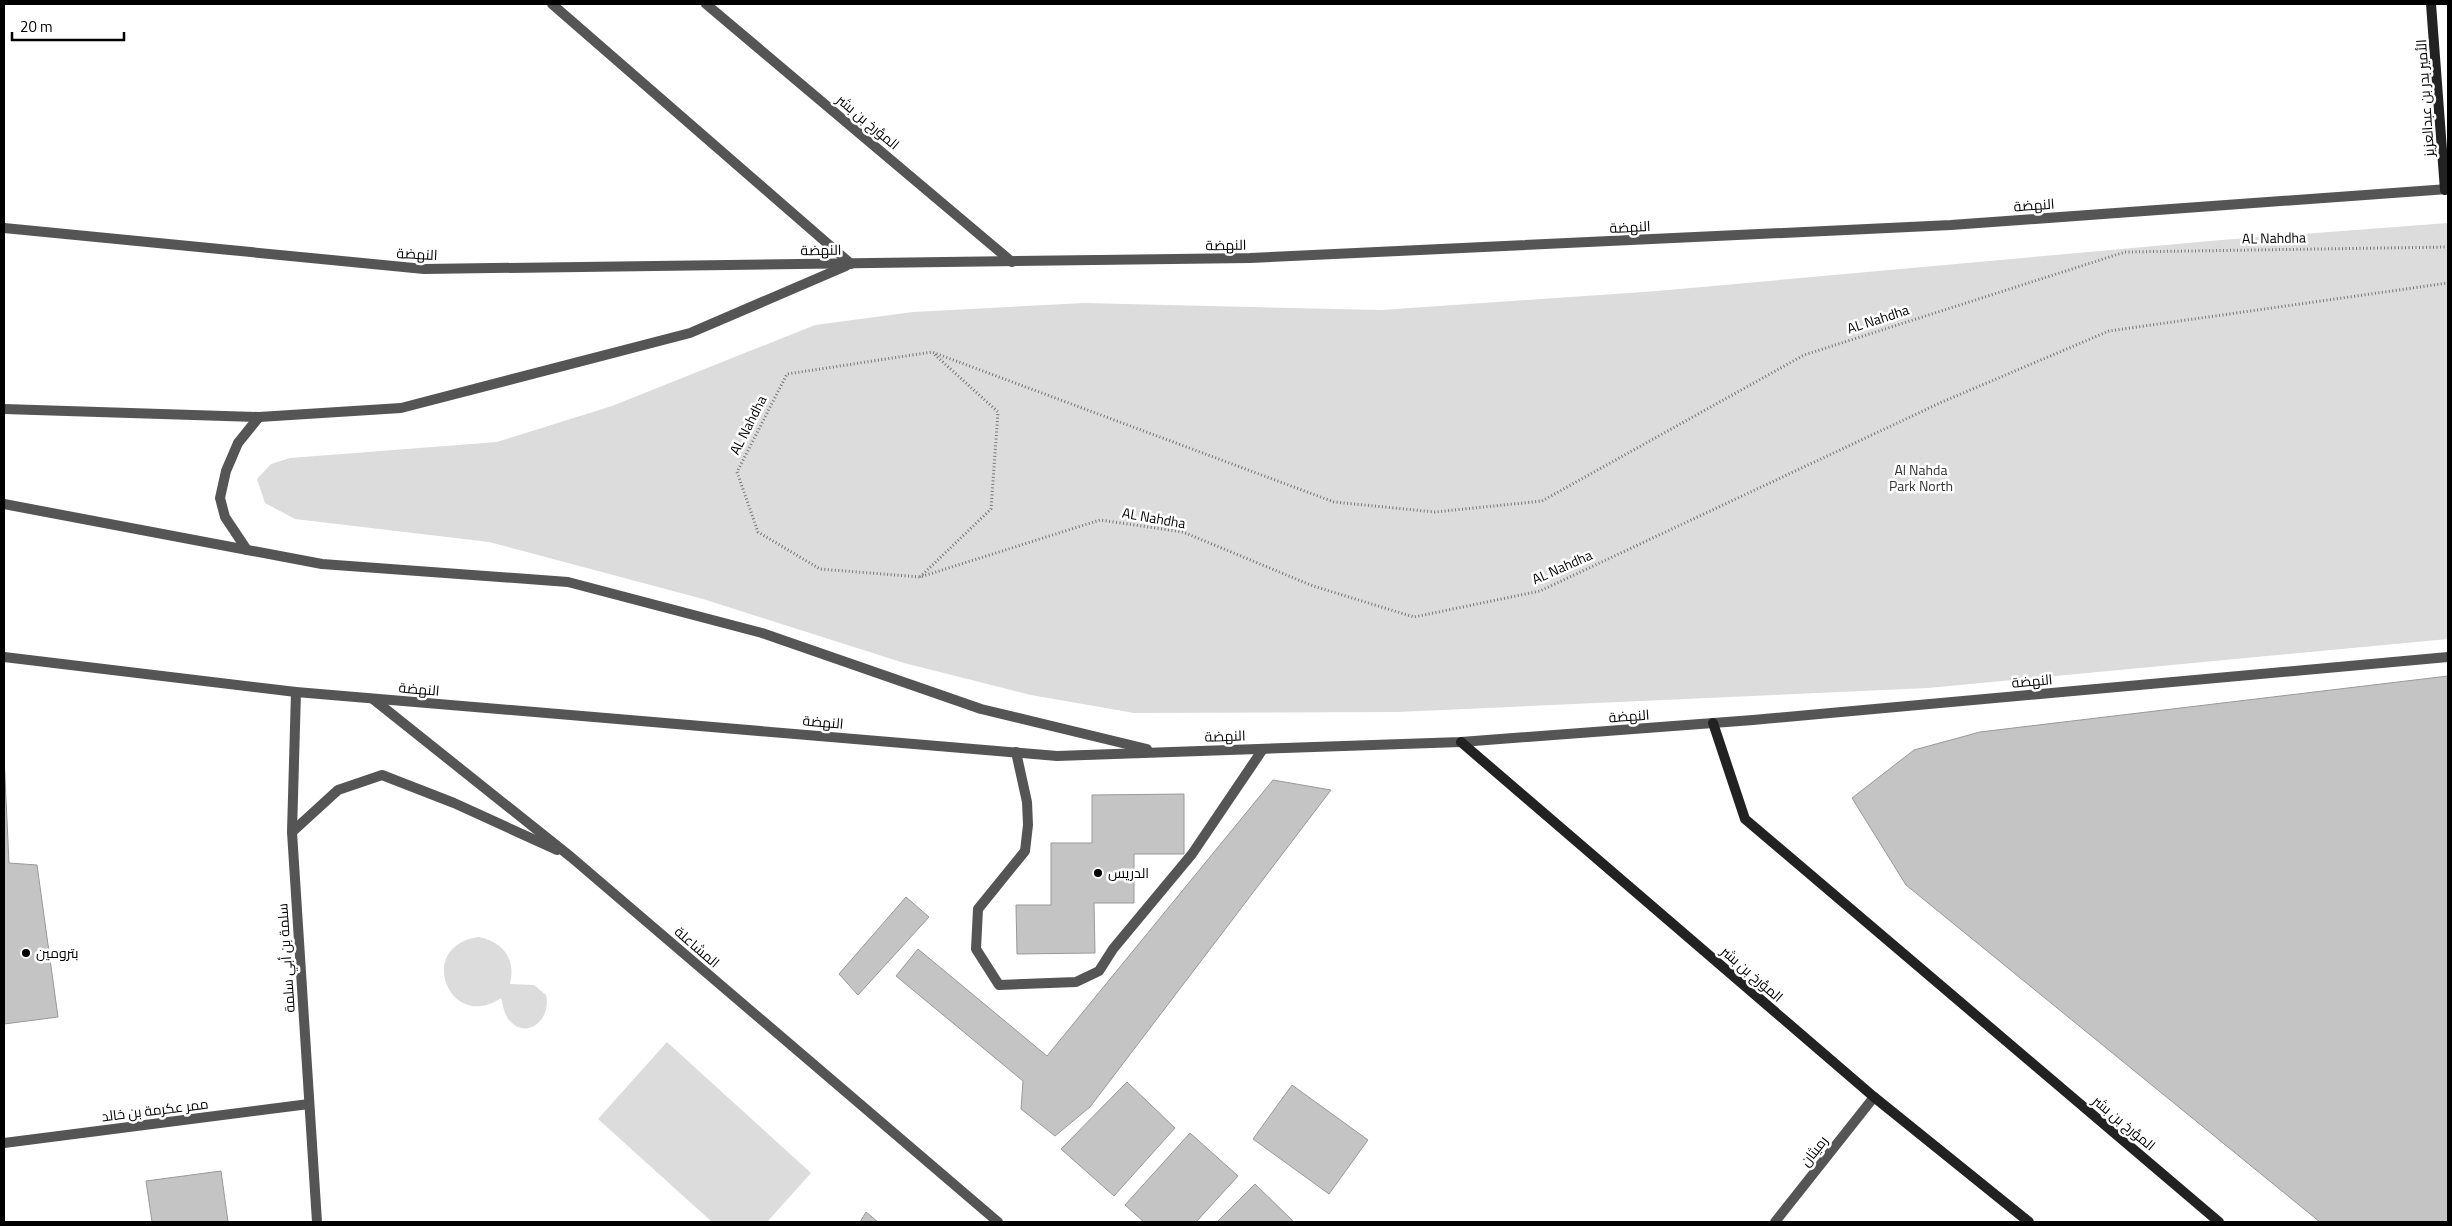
<svg xmlns="http://www.w3.org/2000/svg" width="2452" height="1226" font-family="'Titillium Web',Cairo,sans-serif">
  <style>
    .green { fill: #dcdcdc }
    .building { fill: #c4c4c4; stroke: #999 }
    .lines { fill: none; stroke-linecap: round; stroke-linejoin: round }
    .path { stroke: #777; stroke-width: 3; stroke-dasharray: 1 2.5; stroke-linecap: butt }
    .lane { stroke: #555; stroke-width: 10 }
    .street { stroke: #555; stroke-width: 10 }
    .secondary { stroke: #222; stroke-width: 10 }
    .poi-dot { fill: #000; stroke: #fff; stroke-width: 2 }
    .labels { text-anchor: middle; stroke-width: 5; stroke-linejoin: round; paint-order: stroke }
    .street-label { font-size: 14px; fill: #000; stroke: #fff }
    .park-label { font-size: 14px; fill: #333; stroke: #fff }
    .poi-label { font-size: 14px; fill: #000; stroke: #fff; text-anchor: start }
  </style>
  <rect width="100%" height="100%" fill="#fff"/>
  <!-- green -->
  <g class="green">
    <path d="M 2448,223 L 2448,639 L 1928,688 L 1398,712 L 1134,713 L 1031,695 L 904,663 L 703,599 L 489,542 L 295,519 L 265,503 L 257,479 L 271,464 L 290,458 L 497,442 L 612,406 L 815,325 L 913,312 L 1084,303 L 1381,310 L 1657,291 L 2221,240 Z"/>
    <path d="M 479,937 C 504,942 516,960 510,984 L 534,985 L 546,995 C 552,1019 527,1041 509,1020 C 504,1014 503,1005 501,998 C 450,1033 414,946 479,937 Z"/>
    <path d="M 667,1042 L 811,1173 L 767,1222 L 712,1222 L 598,1119 Z"/>
  </g>
  <!-- building -->
  <g class="building">
    <path d="M 2448,676 L 2448,1222 L 2320,1222 L 1906,885 L 1852,798 L 1914,750 L 1980,732 Z"/>
    <path d="M 4,756 L 9,863 L 37,865 L 58,1017 L 4,1024 Z"/>
    <path d="M 1273,780 L 1331,790 L 1090,1107 L 1055,1136 L 1021,1109 L 1023,1081 L 896,976 L 918,949 L 1047,1056 Z"/>
    <path d="M 1184,794 L 1184,854 L 1134,854 L 1134,903 L 1094,903 L 1095,953 L 1017,954 L 1016,905 L 1051,905 L 1051,843 L 1092,843 L 1092,795 Z"/>
    <path d="M 906,897 L 929,917 L 858,995 L 839,974 Z"/>
    <path d="M 1127,1082 L 1175,1128 L 1114,1196 L 1061,1149 Z"/>
    <path d="M 1292,1085 L 1368,1140 L 1329,1194 L 1253,1139 Z"/>
    <path d="M 1190,1133 L 1238,1176 L 1196,1222 L 1144,1222 L 1125,1205 Z"/>
    <path d="M 221,1171 L 228,1222 L 152,1222 L 146,1181 Z"/>
    <path d="M 1255,1184 L 1294,1222 L 1217,1222 Z"/>
    <path d="M 866,1212 L 878,1222 L 860,1222 Z"/>
  </g>
  <g class="lines">
    <!-- path -->
    <g class="path">
      <path d="M 2448,247 L 2125,252 L 1804,355 L 1542,501 L 1435,512 L 1334,502 L 932,352 L 787,374 L 737,472 L 758,532 L 820,569 L 920,577 L 1100,520 L 1183,532 L 1313,586 L 1414,617 L 1540,591 L 1942,402 L 2109,331 L 2448,283"/>
      <path d="M 920,577 L 991,509 L 998,412 L 934,354"/>
    </g>
    <!-- lane -->
    <g class="lane">
      <path d="M 4,228 L 424,269 L 1250,258 L 1951,225 L 2448,189"/>
      <path d="M 4,409 L 259,417 L 401,408 L 690,333 L 846,266"/>
      <path d="M 4,504 L 322,564 L 568,582 L 762,633 L 981,709 L 1147,749"/>
      <path d="M 247,550 L 225,517 L 220,498 L 226,471 L 238,443 L 259,417"/>
      <path d="M 4,657 L 296,692 L 1057,756 L 1461,742 L 1753,720 L 2448,657"/>
      <path d="M 1016,752 L 1027,802 L 1028,825 L 1025,851 L 978,909 L 976,949 L 999,985 L 1076,982 L 1099,971 L 1113,949 L 1192,854 L 1263,749"/>
    </g>
    <!-- street -->
    <g class="street">
      <path d="M 552,4 L 851,264"/>
      <path d="M 706,4 L 1012,262"/>
      <path d="M 296,692 L 292,832 L 317,1222"/>
      <path d="M 373,699 L 571,857 L 998,1222"/>
      <path d="M 292,832 L 338,790 L 382,775 L 454,803 L 557,850"/>
      <path d="M 4,1143 L 309,1104"/>
      <path d="M 1775,1222 L 1874,1097"/>
    </g>
    <!-- secondary -->
    <g class="secondary">
      <path d="M 2431,4 L 2445,190"/>
      <path d="M 1713,723 L 1745,819 L 2219,1222"/>
      <path d="M 1461,742 L 1874,1097 L 2029,1222"/>
    </g>
  </g>
  <!-- markers -->
  <g class="poi-dot">
    <circle cx="1098" cy="873" r="5"/>
    <circle cx="26" cy="953" r="5"/>
  </g>
  <g class="labels">
    <!-- street labels -->
    <g class="street-label">
      <text transform="translate(2425 98) rotate(-94)" y="5">الأمير بدر بن عبدالعزيز</text>
      <text transform="translate(868 122) rotate(40)" y="5">المؤرخ بن بشر</text>
      <text transform="translate(2034 205) rotate(-4)" y="5">النهضة</text>
      <text transform="translate(1630 227) rotate(-3)" y="5">النهضة</text>
      <text transform="translate(2274 238) rotate(-1)" y="5">AL Nahdha</text>
      <text transform="translate(1226 245) rotate(-1)" y="5">النهضة</text>
      <text transform="translate(821 250) rotate(-1)" y="5">النهضة</text>
      <text transform="translate(417 254) rotate(3)" y="5">النهضة</text>
      <text transform="translate(1878 319) rotate(-18)" y="5">AL Nahdha</text>
      <text transform="translate(748 425) rotate(-63)" y="5">AL Nahdha</text>
      <text transform="translate(1154 518) rotate(10)" y="5">AL Nahdha</text>
      <text transform="translate(1562 567) rotate(-24)" y="5">AL Nahdha</text>
      <text transform="translate(2032 681) rotate(-5)" y="5">النهضة</text>
      <text transform="translate(419 689) rotate(5)" y="5">النهضة</text>
      <text transform="translate(1629 716) rotate(-4)" y="5">النهضة</text>
      <text transform="translate(823 722) rotate(5)" y="5">النهضة</text>
      <text transform="translate(1225 736) rotate(-2)" y="5">النهضة</text>
      <text transform="translate(697 947) rotate(41)" y="5">المشاعلة</text>
      <text transform="translate(286 958) rotate(-94)" y="5">سلمة بن أبي سلمة</text>
      <text transform="translate(1752 974) rotate(41)" y="5">المؤرخ بن بشر</text>
      <text transform="translate(155 1110) rotate(-7)" y="5">ممر عكرمة بن خالد</text>
      <text transform="translate(2124 1123) rotate(40)" y="5">المؤرخ بن بشر</text>
      <text transform="translate(1814 1151) rotate(-52)" y="5">رميثان</text>
    </g>
    <!-- park labels -->
    <g class="park-label">
      <text x="1921" y="475">Al Nahda<tspan x="1921" dy="16">Park North</tspan></text>
    </g>
    <!-- poi labels -->
    <g class="poi-label">
      <text x="1108" y="878">الدريس</text>
      <text x="36" y="958">بترومين</text>
    </g>
  </g>
  <!-- border -->
  <rect width="2452" height="1226" fill="none" stroke="#000000" stroke-width="10"/>
  <!-- scale -->
  <path d="M12 32v8h112v-8" fill="none" stroke="#000000" stroke-width="2.5"/>
  <text x="20" y="32" font-size="15" fill="#000000" stroke="#ffffff" stroke-width="4" paint-order="stroke">20 m</text>
</svg>
